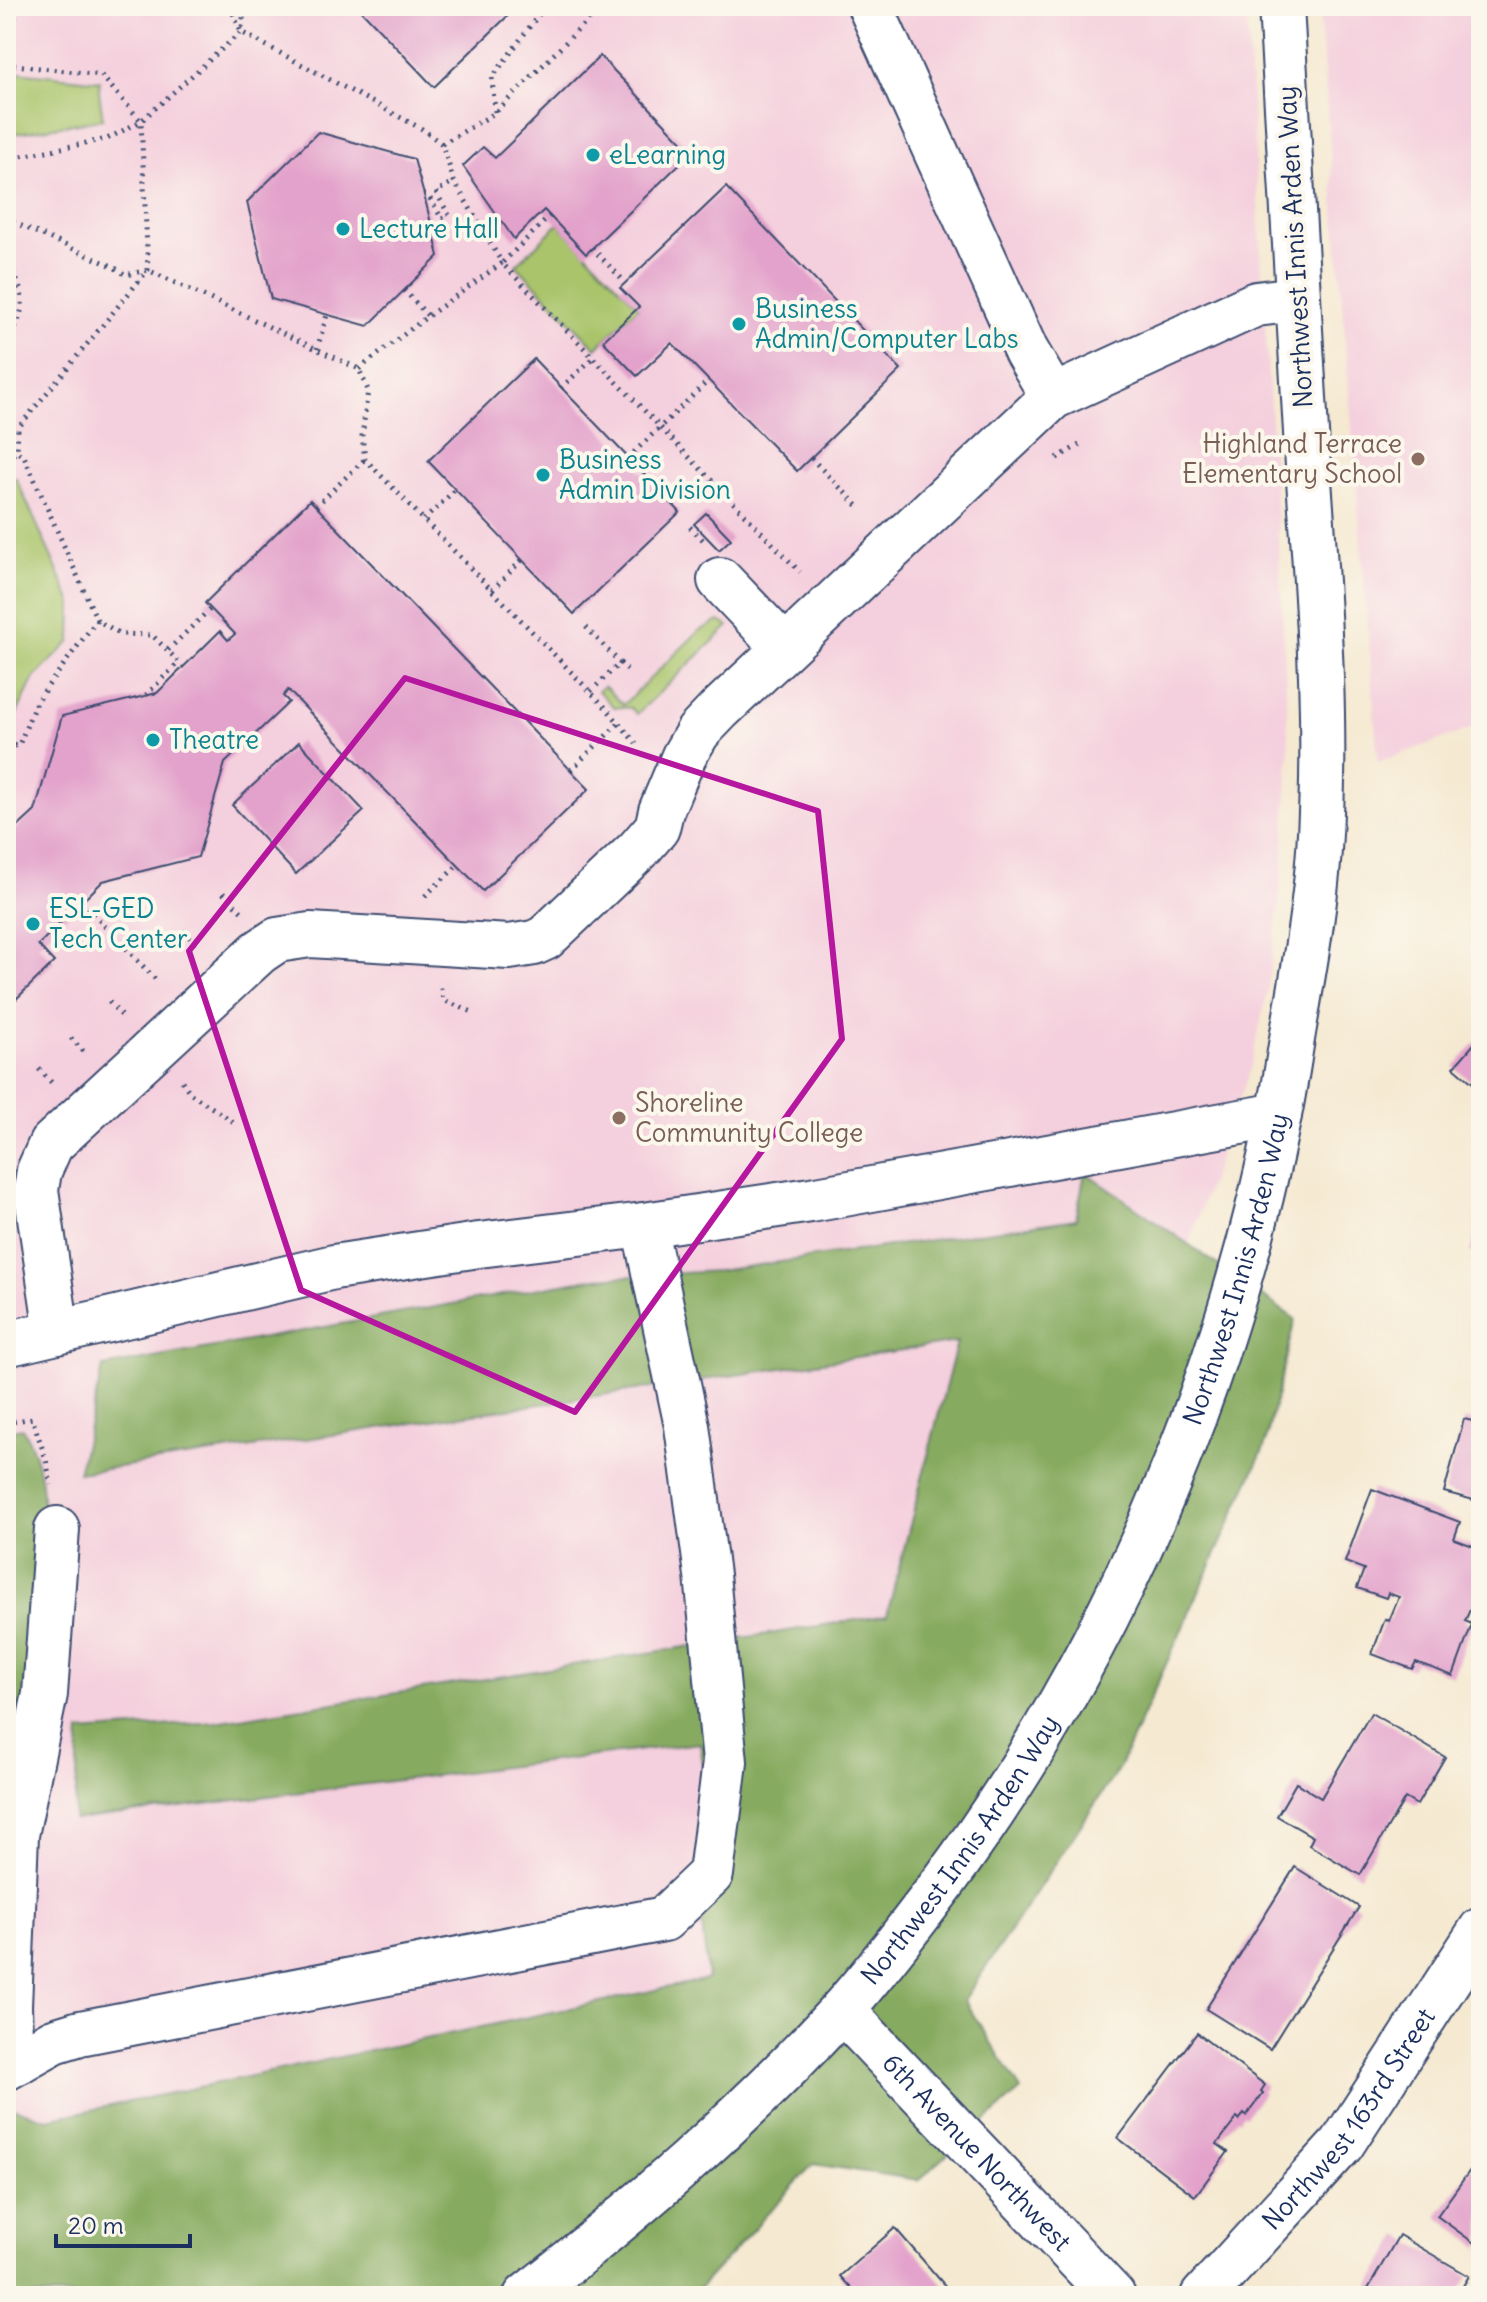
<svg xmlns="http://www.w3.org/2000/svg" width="1487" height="2302" font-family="Delius,sans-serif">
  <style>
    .built { fill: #f4cfdd }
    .green { fill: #a9c46b; stroke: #627a64; stroke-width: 2 }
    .forest { fill: #86aa5f; stroke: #506c5e; stroke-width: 2 }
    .building { fill: #e3a2cb }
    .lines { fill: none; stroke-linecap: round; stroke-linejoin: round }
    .minor-casing { stroke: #3c4b6f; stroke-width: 48 }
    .path { stroke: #3c4b6f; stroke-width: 5; stroke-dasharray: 2 6; stroke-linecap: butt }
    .minor { stroke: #fff; stroke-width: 44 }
    .marked { fill: none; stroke: #b5179e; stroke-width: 6; stroke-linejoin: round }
    .culture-dot { fill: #0f9aa8; stroke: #fbf7ec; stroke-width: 3 }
    .education-dot { fill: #8d6e63; stroke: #fbf7ec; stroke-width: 3 }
    .labels { text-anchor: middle; stroke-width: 8; stroke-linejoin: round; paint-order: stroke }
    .culture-label { font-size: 26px; fill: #0d838f; stroke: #fbf7ec; text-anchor: start }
    .street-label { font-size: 26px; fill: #1b2f5e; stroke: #fbf7ec }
    .education-label { font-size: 26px; fill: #785e54; stroke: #fbf7ec; text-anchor: end }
  </style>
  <rect width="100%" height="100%" fill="#fbf7ec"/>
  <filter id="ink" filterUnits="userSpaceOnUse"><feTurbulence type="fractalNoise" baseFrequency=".0125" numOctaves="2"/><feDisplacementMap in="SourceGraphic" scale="16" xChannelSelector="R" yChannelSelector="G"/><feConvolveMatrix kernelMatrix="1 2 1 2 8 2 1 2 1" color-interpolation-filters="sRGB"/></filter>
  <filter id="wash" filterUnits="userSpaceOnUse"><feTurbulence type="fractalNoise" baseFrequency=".006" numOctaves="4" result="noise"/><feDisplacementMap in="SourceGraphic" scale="32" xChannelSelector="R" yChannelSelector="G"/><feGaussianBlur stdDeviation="1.8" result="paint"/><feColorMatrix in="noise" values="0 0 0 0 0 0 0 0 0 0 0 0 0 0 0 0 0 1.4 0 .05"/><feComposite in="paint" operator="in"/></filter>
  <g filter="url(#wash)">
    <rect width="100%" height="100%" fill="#f5e9d1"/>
    <!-- built -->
    <g class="built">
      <path d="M 6,6 L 1246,6 L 1282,602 L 1289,754 L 1283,871 L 1267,993 L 1250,1069 L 1189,1243 L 1197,1327 L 899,1895 L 6,2296 Z"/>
      <path d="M 1319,6 L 1481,6 L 1481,725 L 1378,762 Z"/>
    </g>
    <!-- green -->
    <g class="green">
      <path d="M 8,71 L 100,81 L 99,92 L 103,119 L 6,135 L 6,77 Z"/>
      <path d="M 558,224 L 639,307 L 596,348 L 516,265 Z"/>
      <path d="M 16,478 L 72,603 L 71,641 L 34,678 L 6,736 L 6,484 Z"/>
      <path d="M 719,621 L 729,626 L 637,714 L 631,708 L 614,707 L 598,691 L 604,686 L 623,705 L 699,631 Z"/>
    </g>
    <!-- forest -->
    <g class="forest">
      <path d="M 1085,1172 L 1295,1319 L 1264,1448 L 1119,1768 L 964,2000 L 1021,2090 L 919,2180 L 813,2164 L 692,2296 L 6,2296 L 6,2106 L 48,2119 L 708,1979 L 696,1870 L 709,1803 L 700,1743 L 74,1820 L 80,1732 L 215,1722 L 887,1615 L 957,1342 L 78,1473 L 103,1367 L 596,1278 L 718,1271 L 1076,1219 Z"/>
      <path d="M 22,1428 C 50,1471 42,1523 39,1572 C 33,1644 20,1714 6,1785 L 6,1431 Z"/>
    </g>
    <g id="blocks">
      <!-- building -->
      <g class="building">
        <path d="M 357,6 L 518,6 L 434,87 Z"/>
        <path d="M 600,56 L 692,152 L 586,254 L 544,210 L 514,239 L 463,166 L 483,147 L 495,158 Z"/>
        <path d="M 318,132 L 414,159 L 424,195 L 439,256 L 368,326 L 271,299 L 247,202 Z"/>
        <path d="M 726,187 L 901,370 L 797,471 L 672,343 L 637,376 L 603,341 L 639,307 L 620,288 Z"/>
        <path d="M 534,359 L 680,512 L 574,614 L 428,461 Z"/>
        <path d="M 310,500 L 589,789 L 483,891 L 288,690 L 283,696 L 289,702 L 225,763 L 198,857 L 103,881 L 38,945 L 54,962 L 6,1009 L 6,838 L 35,811 L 62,716 L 157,693 L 220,631 L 228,640 L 235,634 L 205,603 Z"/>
        <path d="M 706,513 L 731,539 L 719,550 L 694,524 Z"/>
        <path d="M 299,742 L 364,811 L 296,874 L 232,805 Z"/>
        <path d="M 1481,1036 L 1481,1090 L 1454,1067 Z"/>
        <path d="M 1480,1217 L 1481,1217 L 1481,1255 L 1470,1252 Z"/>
        <path d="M 1464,1419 L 1481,1423 L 1481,1502 L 1444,1492 Z"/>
        <path d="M 1372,1489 L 1460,1522 L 1454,1539 L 1481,1549 L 1481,1603 L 1472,1605 L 1465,1621 L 1472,1624 L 1453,1676 L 1416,1662 L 1412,1669 L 1372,1654 L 1385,1619 L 1389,1621 L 1399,1597 L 1388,1593 L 1386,1598 L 1357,1588 L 1364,1569 L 1345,1562 Z"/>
        <path d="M 1371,1713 L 1445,1757 L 1417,1805 L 1405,1798 L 1360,1875 L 1309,1845 L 1313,1837 L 1277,1816 L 1296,1783 L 1321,1798 Z"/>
        <path d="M 1295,1867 L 1359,1907 L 1270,2049 L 1206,2009 Z"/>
        <path d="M 1197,2033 L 1265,2085 L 1261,2091 L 1263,2093 L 1246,2116 L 1244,2114 L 1239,2120 L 1237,2118 L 1217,2144 L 1228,2152 L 1195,2196 L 1118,2138 Z"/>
        <path d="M 1481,2155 L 1481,2248 L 1437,2216 Z"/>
        <path d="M 895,2228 L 954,2296 L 858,2296 L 840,2276 Z"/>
        <path d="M 1399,2235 L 1469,2276 L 1457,2296 L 1364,2296 Z"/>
      </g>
    </g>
  </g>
  <g filter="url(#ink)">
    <use href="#blocks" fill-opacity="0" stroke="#3c4b6f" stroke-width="2"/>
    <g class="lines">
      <defs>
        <g id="minor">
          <path d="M 870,6 L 1026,351 L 1053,397"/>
          <path d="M 720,580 L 784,647"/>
          <path d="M 57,1332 L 36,1190 L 39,1171 L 51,1144 L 259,952 L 277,940 L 310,935 L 509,947 L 534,943 L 545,938 L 638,850 L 657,828 L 661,811 L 684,756 L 698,732 L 719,710 L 1053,397 L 1256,304 L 1298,299"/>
          <path d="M 6,1344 L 334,1267 L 479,1245 L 644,1225 L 811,1200 L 1279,1115"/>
          <path id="s1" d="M 842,2010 L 1113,2296"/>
          <path d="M 19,2061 L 10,2036 L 9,2006 L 16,1835 L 45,1694 L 57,1529"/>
          <path d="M 6,2068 L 54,2041 L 80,2033 L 664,1919 L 711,1874 L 725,1762 L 707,1575 L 687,1426 L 644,1225"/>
          <path id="s2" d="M 526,2296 C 637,2209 744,2117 839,2013 C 876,1972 910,1927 943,1883 C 1111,1656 1224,1391 1279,1115 C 1285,1086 1289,1056 1294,1027 C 1304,968 1315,909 1319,850 C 1328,722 1317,593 1308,466 C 1299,313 1290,159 1281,6"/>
          <path id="s3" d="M 1203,2296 L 1342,2144 L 1481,1930"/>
        </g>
      </defs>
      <!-- minor casing -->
      <use href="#minor" class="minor-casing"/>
      <!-- path -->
      <g class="path">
        <path d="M 230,6 L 241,32 L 422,129 L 442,144"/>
        <path d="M 6,49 L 18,6"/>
        <path d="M 6,64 L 101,75 L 141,121 L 148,270 L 18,428 L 17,452 L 24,456 L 97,620 L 121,634 L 152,635 L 179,662 L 146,695"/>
        <path d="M 495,112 L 492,78 L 545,6"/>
        <path d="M 6,159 L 107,139 L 141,121 L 241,32 L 245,6"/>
        <path d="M 424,195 L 428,195 L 442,219 L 449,215 L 436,192 L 454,181"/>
        <path d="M 550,216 L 502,263 L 800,572"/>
        <path d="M 6,219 L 112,266 L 126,275 L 148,270 L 359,369 L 368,390 L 362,436 L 365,459 L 607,709 L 639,747"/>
        <path d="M 592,248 L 626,283"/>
        <path d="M 6,258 C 27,297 28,306 6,345"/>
        <path d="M 404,290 L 428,316"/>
        <path d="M 317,349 L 327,315"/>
        <path d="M 359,369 L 428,316 L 502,263 L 454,181 L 442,144 L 495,113 L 602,6"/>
        <path d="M 561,388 L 593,358"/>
        <path d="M 6,458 L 17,452"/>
        <path d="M 628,458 L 709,380"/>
        <path d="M 811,458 L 859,507"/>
        <path d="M 1057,458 L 1081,444"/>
        <path d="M 316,506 L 365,459"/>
        <path d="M 424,520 L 455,490"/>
        <path d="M 690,527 L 703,540"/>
        <path d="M 492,590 L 522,560"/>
        <path d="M 586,627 L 620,663 L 590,692"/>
        <path d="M 168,650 L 210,609"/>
        <path d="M 620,663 L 627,670"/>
        <path d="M 6,747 L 19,745 L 36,702 L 97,620"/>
        <path d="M 571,770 L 619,723"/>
        <path d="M 6,822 L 14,830"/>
        <path d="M 223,893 L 242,912"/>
        <path d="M 425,896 L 458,865"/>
        <path d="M 82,902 L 159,983"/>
        <path d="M 183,931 L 200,947"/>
        <path d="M 441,988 L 443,1000 L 475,1013"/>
        <path d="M 109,1002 L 125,1019"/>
        <path d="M 71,1038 L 84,1052"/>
        <path d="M 39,1069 L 52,1083"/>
        <path d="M 182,1081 L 191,1094 L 234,1122"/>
        <path d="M 6,1093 L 8,1095 L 6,1096"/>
        <path d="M 6,1423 L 32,1418 L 46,1459 L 51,1485"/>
      </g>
      <!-- minor -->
      <use href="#minor" class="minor"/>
    </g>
  </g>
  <!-- marked area -->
  <path class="marked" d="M 405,678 L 818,811 L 842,1039 L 575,1412 L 301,1290 L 189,951 Z"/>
  <!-- markers -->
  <g class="culture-dot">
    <circle cx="593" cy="155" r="8"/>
    <circle cx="343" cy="229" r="8"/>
    <circle cx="739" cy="324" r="8"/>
    <circle cx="543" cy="475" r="8"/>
    <circle cx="153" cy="740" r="8"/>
    <circle cx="33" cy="924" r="8"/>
  </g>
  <g class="education-dot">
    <circle cx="1418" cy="459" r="8"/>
    <circle cx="619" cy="1118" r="8"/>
  </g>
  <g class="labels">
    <!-- culture labels -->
    <g class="culture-label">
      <text x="609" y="164">eLearning</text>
      <text x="359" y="238">Lecture Hall</text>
      <text x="755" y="318">Business<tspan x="755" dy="30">Admin/Computer Labs</tspan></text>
      <text x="559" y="469">Business<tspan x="559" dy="30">Admin Division</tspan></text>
      <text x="169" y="749">Theatre</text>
      <text x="49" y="918">ESL-GED<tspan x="49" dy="30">Tech Center</tspan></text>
    </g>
    <!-- street labels -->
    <g class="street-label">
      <text transform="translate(1295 247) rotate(-93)" y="9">Northwest Innis Arden Way</text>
      <text dy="9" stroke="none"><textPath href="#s2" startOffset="1274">Northwest Innis Arden Way</textPath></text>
      <text dy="9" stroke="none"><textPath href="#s2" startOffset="626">Northwest Innis Arden Way</textPath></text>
      <text dy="9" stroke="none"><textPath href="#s3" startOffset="230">Northwest 163rd Street</textPath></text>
      <text dy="9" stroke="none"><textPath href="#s1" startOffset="196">6th Avenue Northwest</textPath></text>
    </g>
    <!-- education labels -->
    <g class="education-label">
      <text x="1402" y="453">Highland Terrace<tspan x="1402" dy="30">Elementary School</tspan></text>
      <text x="635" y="1112" text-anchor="start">Shoreline<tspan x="635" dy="30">Community College</tspan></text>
    </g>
  </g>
  <!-- margin -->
  <rect width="1487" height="2302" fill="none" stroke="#fbf7ec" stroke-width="32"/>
  <!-- scale -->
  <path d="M56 2234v12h134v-12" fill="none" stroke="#1b2f5e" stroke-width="4"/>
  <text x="68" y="2234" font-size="24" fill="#1b2f5e" stroke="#fbf7ec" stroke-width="6" paint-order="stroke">20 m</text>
</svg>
